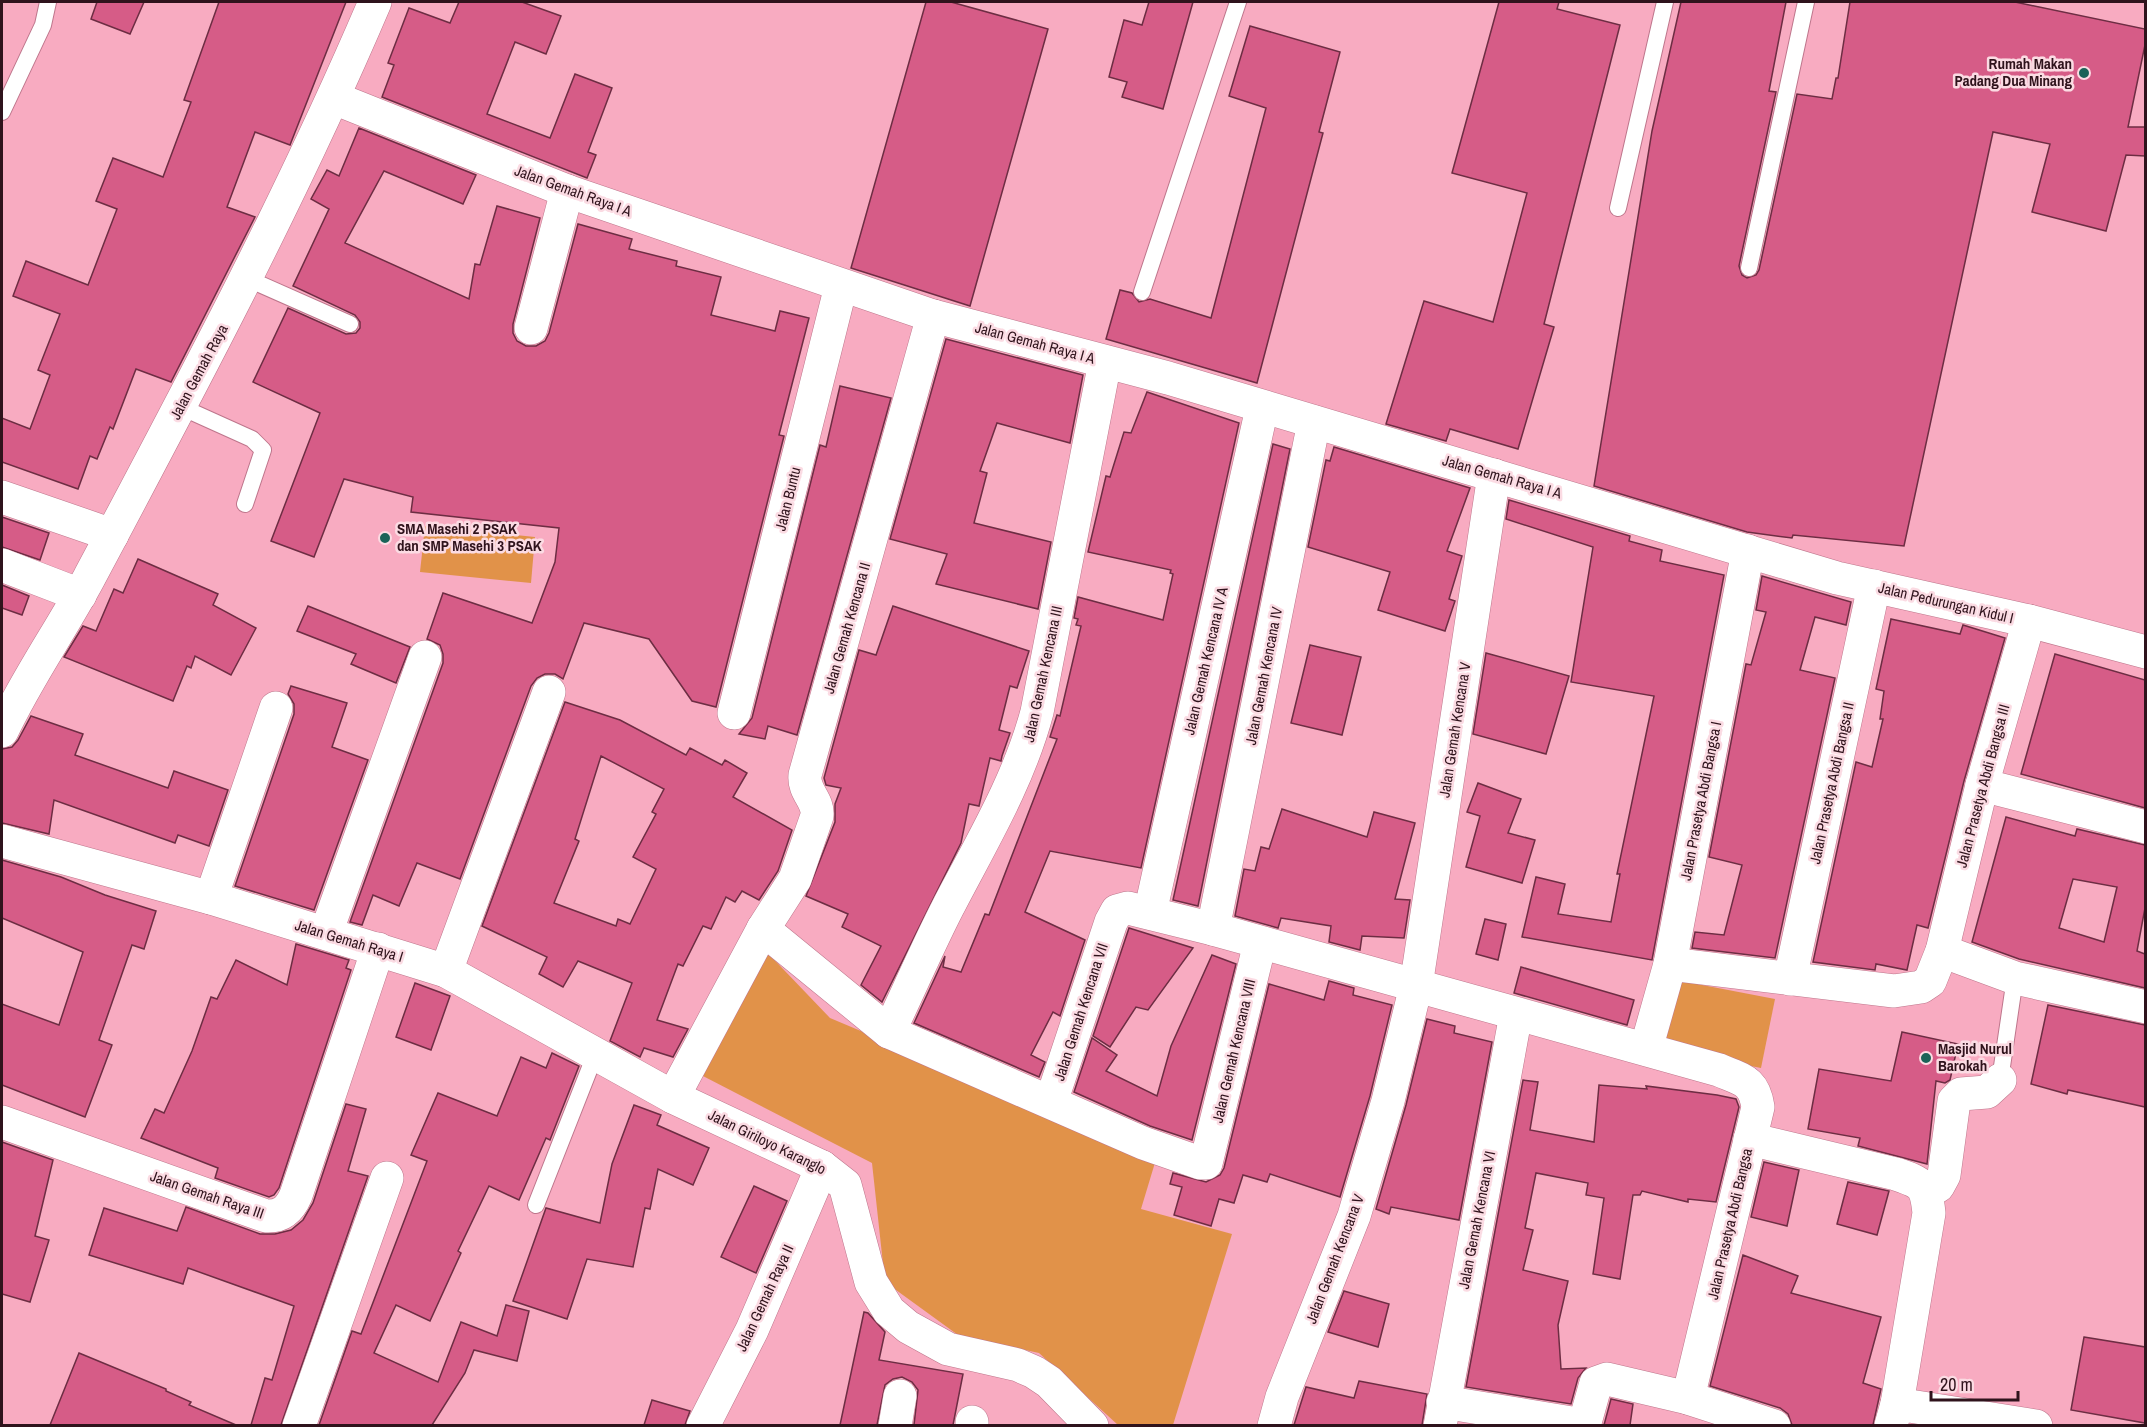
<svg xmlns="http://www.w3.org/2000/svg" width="2147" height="1427" font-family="'Archivo Narrow',sans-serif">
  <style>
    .green { fill: #e19249 }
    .building { fill: #d65c87; stroke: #6d2d43; stroke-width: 1.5; fill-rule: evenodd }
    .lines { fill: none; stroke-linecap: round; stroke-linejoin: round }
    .lane-casing { stroke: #be768c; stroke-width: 18 }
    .street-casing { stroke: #be768c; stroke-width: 34 }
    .lane { stroke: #fff; stroke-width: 16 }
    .street { stroke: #fff; stroke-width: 33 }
    .poi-dot { fill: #1a6358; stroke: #fbdbe3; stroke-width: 2 }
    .labels { text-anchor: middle; stroke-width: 5; stroke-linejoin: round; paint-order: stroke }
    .poi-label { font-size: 15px; font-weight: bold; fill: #2f131c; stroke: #fbdbe3; text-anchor: start }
    .street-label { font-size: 15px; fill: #2f131c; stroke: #fbdbe3 }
  </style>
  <rect width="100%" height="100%" fill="#f8abc1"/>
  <!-- green -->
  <g class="green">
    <path d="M 425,526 L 535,537 L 531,583 L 420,572 Z"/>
    <path d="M 761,946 L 830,1018 L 1157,1156 L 1141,1209 L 1232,1234 L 1173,1425 L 1118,1425 L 1039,1353 L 958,1335 L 885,1282 L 872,1163 L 701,1075 Z"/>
    <path d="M 1671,979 L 1775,999 L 1761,1068 L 1658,1048 Z"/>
  </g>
  <!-- building -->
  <g class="building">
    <path d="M 97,2 L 144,2 L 130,34 L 91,19 Z"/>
    <path d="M 219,2 L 346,2 L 290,145 L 255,132 L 227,207 L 255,217 L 171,382 L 136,369 L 113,429 L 110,427 L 97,459 L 90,456 L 78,489 L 2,462 L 2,418 L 30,429 L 50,375 L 38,370 L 60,314 L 13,296 L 26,261 L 88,285 L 117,209 L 96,201 L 113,158 L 163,177 L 191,102 L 184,100 Z"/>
    <path d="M 459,2 L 522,2 L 561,16 L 546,54 L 515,42 L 487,114 L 550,138 L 575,74 L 612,88 L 588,152 L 596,155 L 587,178 L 382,97 L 394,65 L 388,63 L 409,8 L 450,23 Z"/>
    <path d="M 926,2 L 951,2 L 1048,29 L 970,306 L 851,268 Z"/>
    <path d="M 1149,2 L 1193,2 L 1163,109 L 1122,97 L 1127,82 L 1109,77 L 1124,20 L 1142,25 Z"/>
    <path d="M 1499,2 L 1559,2 L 1557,9 L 1620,25 L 1544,324 L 1554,327 L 1518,449 L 1450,429 L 1446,441 L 1386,424 L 1424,301 L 1493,322 L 1527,193 L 1452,173 Z"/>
    <path d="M 1681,2 L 1786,2 L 1769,91 L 1776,92 L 1739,266 L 1742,275 L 1747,278 L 1756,275 L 1759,270 L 1797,94 L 1832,99 L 1836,78 L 1838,78 L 1850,2 L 2015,2 L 2145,29 L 2145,45 L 2128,127 L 2145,127 L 2145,156 L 2126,155 L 2106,231 L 2032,212 L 2050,144 L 1993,132 L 1904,546 L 1793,535 L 1792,538 L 1747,532 L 1594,486 L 1652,131 Z"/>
    <path d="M 1250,26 L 1340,52 L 1319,132 L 1323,133 L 1257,383 L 1106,339 L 1120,290 L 1132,293 L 1139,302 L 1150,299 L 1211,318 L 1266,108 L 1229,96 Z"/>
    <path d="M 359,128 L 476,175 L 463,204 L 384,171 L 345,243 L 469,299 L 475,264 L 480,265 L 497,206 L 540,218 L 513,324 L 513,333 L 517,341 L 526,346 L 536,346 L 545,341 L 549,333 L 578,224 L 632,239 L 629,249 L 677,261 L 676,266 L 721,277 L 711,315 L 775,331 L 780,311 L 809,318 L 779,435 L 784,436 L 716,707 L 692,701 L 649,639 L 584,623 L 563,679 L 555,674 L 545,674 L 537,678 L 531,686 L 460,879 L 417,863 L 399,906 L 373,895 L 362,925 L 350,922 L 443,663 L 443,654 L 440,645 L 427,639 L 443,593 L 532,623 L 555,562 L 559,528 L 411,512 L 413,497 L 344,479 L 314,557 L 271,541 L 320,413 L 253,382 L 288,308 L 346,334 L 356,333 L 360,328 L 360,322 L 355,315 L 293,286 L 329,209 L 311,199 L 327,170 L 339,176 Z"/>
    <path d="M 946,339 L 1083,375 L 1070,443 L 997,423 L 980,471 L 987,473 L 974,523 L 1051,542 L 1038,609 L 936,584 L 947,554 L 890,539 Z"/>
    <path d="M 840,386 L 891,398 L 797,735 L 768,726 L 765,739 L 739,734 L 752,718 L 820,445 L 826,447 Z"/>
    <path d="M 1147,392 L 1239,423 L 1141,868 L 1050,851 L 1025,912 L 1085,940 L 1060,1016 L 1053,1012 L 1031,1055 L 1045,1062 L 1039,1077 L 914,1023 L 945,956 L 943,967 L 961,972 L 985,914 L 989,915 L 1057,739 L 1050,737 L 1057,715 L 1060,716 L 1081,626 L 1076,625 L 1078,619 L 1074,618 L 1078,597 L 1163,620 L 1173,574 L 1170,573 L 1171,570 L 1088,552 L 1106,476 L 1110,477 L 1124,432 L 1131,433 Z"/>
    <path d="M 1273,444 L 1290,449 L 1198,906 L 1173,900 Z"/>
    <path d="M 1334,447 L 1470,488 L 1447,551 L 1462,556 L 1449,599 L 1455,601 L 1445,631 L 1378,610 L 1390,572 L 1308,547 L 1326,460 L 1330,461 Z"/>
    <path d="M 1509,500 L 1630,536 L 1629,541 L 1662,550 L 1660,561 L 1724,575 L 1652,960 L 1522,937 L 1536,877 L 1565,884 L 1558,914 L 1611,922 L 1620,874 L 1617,874 L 1654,696 L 1571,682 L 1593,547 L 1506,519 Z"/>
    <path d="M 2,517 L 49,533 L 40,560 L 2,547 Z"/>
    <path d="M 138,559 L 218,594 L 213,605 L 256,628 L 231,675 L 195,656 L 191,668 L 187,666 L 173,701 L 64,657 L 83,626 L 96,631 L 114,589 L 123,593 Z"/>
    <path d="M 1762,576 L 1851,602 L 1846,625 L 1815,617 L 1800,670 L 1835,678 L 1775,958 L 1692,948 L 1695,932 L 1724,935 L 1742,865 L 1709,857 L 1746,664 L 1751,665 L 1766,612 L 1756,610 Z"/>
    <path d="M 2,585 L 29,596 L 22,615 L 2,608 Z"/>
    <path d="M 308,606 L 410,647 L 396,683 L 351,664 L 356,654 L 297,631 Z"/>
    <path d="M 893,606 L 1029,651 L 1017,688 L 1010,686 L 999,730 L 1010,733 L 1002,756 L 1001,761 L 990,758 L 979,806 L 969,804 L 961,843 L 882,1002 L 861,985 L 881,946 L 842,927 L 848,914 L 806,896 L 835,822 L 835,804 L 841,788 L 826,785 L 824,778 L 859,650 L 876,655 Z"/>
    <path d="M 1891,619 L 1960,634 L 1963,625 L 2005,638 L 1964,781 L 1928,928 L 1917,925 L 1907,970 L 1876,964 L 1875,970 L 1813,962 L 1856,762 L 1872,767 L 1883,719 L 1880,719 L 1884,691 L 1876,689 Z"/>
    <path d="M 1310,645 L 1361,657 L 1342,735 L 1291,723 Z"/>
    <path d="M 1486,653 L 1569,676 L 1546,754 L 1473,734 Z"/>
    <path d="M 2055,654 L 2145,680 L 2145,808 L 2021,774 Z"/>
    <path d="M 291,686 L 347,703 L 332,747 L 368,760 L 314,910 L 235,886 L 294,714 L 294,704 L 288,694 Z"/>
    <path d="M 565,702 L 620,720 L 686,755 L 690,748 L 722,765 L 725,760 L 747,773 L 733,797 L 792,830 L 778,871 L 759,900 L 742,891 L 735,902 L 726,897 L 711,929 L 703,926 L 683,966 L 678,964 L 657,1020 L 688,1029 L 673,1057 L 644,1048 L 640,1057 L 610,1041 L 632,983 L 578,961 L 563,987 L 539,974 L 547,957 L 482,926 ZM 601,756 L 664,789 L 652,812 L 656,814 L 633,857 L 656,869 L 630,924 L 618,919 L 616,926 L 554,903 L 579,841 L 575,839 Z"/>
    <path d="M 31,716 L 83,734 L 75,755 L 168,788 L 174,771 L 228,790 L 209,846 L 178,835 L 175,843 L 54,800 L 49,834 L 2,823 L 2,749 L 12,747 L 18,740 Z"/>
    <path d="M 1478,783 L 1521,799 L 1508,833 L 1535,840 L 1522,883 L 1466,867 L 1480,816 L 1467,812 Z"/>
    <path d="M 1282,809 L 1367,837 L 1374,812 L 1415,823 L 1395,899 L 1410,900 L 1404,938 L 1362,936 L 1360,950 L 1329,942 L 1331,926 L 1281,918 L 1278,928 L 1235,916 L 1244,869 L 1255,871 L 1261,847 L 1269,849 Z"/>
    <path d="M 2006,817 L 2075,836 L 2077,829 L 2145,845 L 2145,908 L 2137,951 L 2145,954 L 2145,988 L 2019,959 L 1972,942 ZM 2073,879 L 2117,887 L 2104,942 L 2059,928 Z"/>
    <path d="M 2,860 L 61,877 L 105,895 L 156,911 L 144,949 L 132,945 L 99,1040 L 112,1045 L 85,1117 L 2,1085 L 2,1004 L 59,1025 L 83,952 L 2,918 Z"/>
    <path d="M 1485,919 L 1506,924 L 1498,960 L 1476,954 Z"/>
    <path d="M 1129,928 L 1193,948 L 1148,1010 L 1136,1007 L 1110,1047 L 1093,1036 Z"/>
    <path d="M 296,944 L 349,960 L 346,968 L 351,970 L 279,1188 L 274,1195 L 269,1197 L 215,1178 L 218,1168 L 141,1138 L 155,1109 L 164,1113 L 192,1051 L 211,997 L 217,999 L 236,960 L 287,985 Z"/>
    <path d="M 1212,955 L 1236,964 L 1192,1140 L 1150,1126 L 1074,1092 L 1092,1038 L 1117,1055 L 1106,1071 L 1157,1096 L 1171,1046 Z"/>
    <path d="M 1521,967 L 1634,1000 L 1627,1025 L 1514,993 Z"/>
    <path d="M 1329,981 L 1354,988 L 1353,995 L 1392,1005 L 1370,1096 L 1340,1197 L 1270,1174 L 1267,1182 L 1243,1175 L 1234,1203 L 1219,1199 L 1211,1226 L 1174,1215 L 1182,1187 L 1170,1184 L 1173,1173 L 1206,1182 L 1220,1175 L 1224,1168 L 1269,984 L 1324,1000 Z"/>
    <path d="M 415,983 L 450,996 L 431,1050 L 396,1037 Z"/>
    <path d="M 2048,1005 L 2145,1025 L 2145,1107 L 2068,1090 L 2067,1094 L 2031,1084 Z"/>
    <path d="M 1427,1019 L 1455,1026 L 1454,1033 L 1492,1042 L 1459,1220 L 1391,1207 L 1389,1214 L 1376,1209 L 1406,1105 Z"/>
    <path d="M 1902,1032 L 1958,1044 L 1950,1080 L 1945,1083 L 1936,1081 L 1927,1164 L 1858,1146 L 1860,1138 L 1808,1129 L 1819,1069 L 1891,1081 Z"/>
    <path d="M 552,1053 L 579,1066 L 550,1140 L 546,1138 L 519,1200 L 489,1186 L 458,1251 L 461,1253 L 430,1321 L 396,1305 L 374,1353 L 438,1382 L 461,1322 L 497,1336 L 506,1305 L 529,1311 L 517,1361 L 474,1350 L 465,1373 L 432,1425 L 319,1425 L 352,1331 L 361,1334 L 427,1161 L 411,1155 L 438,1093 L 497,1116 L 521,1057 L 546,1068 Z"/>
    <path d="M 1523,1080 L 1538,1082 L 1530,1130 L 1594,1142 L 1599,1085 L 1647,1089 L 1646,1086 L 1717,1095 L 1736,1099 L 1739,1107 L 1716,1202 L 1688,1199 L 1688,1202 L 1642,1191 L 1640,1195 L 1633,1195 L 1620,1279 L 1593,1274 L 1604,1198 L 1586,1195 L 1588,1183 L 1536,1173 L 1525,1228 L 1533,1230 L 1523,1270 L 1568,1281 L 1558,1325 L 1561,1369 L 1586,1368 L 1578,1378 L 1571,1404 L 1466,1387 Z"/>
    <path d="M 346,1104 L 366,1109 L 348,1171 L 368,1176 L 281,1425 L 251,1425 L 265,1378 L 272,1380 L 294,1306 L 188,1268 L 183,1284 L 89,1255 L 104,1208 L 177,1231 L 186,1207 L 260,1234 L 275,1234 L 291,1230 L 303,1220 L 313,1203 Z"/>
    <path d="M 634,1105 L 661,1115 L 657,1125 L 709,1148 L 693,1185 L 658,1169 L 650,1209 L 645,1208 L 633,1267 L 587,1259 L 567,1319 L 513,1301 L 546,1208 L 600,1223 L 612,1164 Z"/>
    <path d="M 2,1142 L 53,1160 L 35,1236 L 49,1240 L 30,1302 L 2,1294 Z"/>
    <path d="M 1764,1162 L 1799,1170 L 1787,1226 L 1751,1217 Z"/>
    <path d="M 1848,1182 L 1889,1191 L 1877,1235 L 1837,1224 Z"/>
    <path d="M 754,1186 L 787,1201 L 756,1273 L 721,1257 Z"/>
    <path d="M 1743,1255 L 1798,1276 L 1791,1293 L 1881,1317 L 1863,1383 L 1881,1389 L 1873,1425 L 1792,1425 L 1788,1414 L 1780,1408 L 1710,1386 Z"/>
    <path d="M 1344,1291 L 1389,1304 L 1378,1347 L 1328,1332 Z"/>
    <path d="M 864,1312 L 868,1313 L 885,1332 L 879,1360 L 963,1374 L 953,1425 L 914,1425 L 918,1390 L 912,1382 L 902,1377 L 893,1379 L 885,1385 L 877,1425 L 840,1425 Z"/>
    <path d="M 2084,1337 L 2145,1347 L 2145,1423 L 2071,1410 Z"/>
    <path d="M 79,1353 L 166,1389 L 166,1391 L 191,1402 L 189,1405 L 236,1425 L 50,1425 Z"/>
    <path d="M 1359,1381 L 1427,1394 L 1422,1425 L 1294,1425 L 1306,1387 L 1354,1398 Z"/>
    <path d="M 1611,1399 L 1633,1404 L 1630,1425 L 1604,1425 Z"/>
    <path d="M 652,1400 L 690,1411 L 685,1425 L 644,1425 Z"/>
  </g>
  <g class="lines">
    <defs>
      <g id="lane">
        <path d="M 2,112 L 43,25 L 48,2"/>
        <path d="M 1618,208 L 1665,2"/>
        <path d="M 1749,268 L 1806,2"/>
        <path d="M 246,278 L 350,324"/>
        <path d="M 1142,292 L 1238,2"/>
        <path d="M 181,407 L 252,439 L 263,450 L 245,504"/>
        <path d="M 2000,1080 L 2015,978"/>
        <path d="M 536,1205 L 595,1055"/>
      </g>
      <g id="street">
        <path d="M 334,98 L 567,191 L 933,316 L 1168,378 L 1837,578 L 2029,621 L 2146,652"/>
        <path d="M 531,328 L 567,191"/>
        <path d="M 2,497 L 112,535"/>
        <path d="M 2,565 L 80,595"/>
        <path d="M 734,713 L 841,286"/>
        <path d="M 2,731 C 27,678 61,630 89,578 C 190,388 291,199 375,2"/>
        <path d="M 1982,785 L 2146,827"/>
        <path d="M 2,841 L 211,898 L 446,971 L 673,1097 L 822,1167 L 845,1185 L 871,1282 L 889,1311 L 908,1327 L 948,1349 L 1018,1365 L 1034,1372 L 1049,1382 L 1092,1426"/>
        <path d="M 211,898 L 276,708"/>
        <path d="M 1150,913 L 1262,408"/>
        <path d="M 763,929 L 795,879 L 817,816 C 819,800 803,792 805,775 L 933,316"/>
        <path d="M 1213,929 L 1314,422"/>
        <path d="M 326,933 L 425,657"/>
        <path d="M 1942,951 L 2015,978 L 2146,1007"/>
        <path d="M 1670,964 L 1894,991 L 1921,987 L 1930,981 L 1942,951 L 1982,785 L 2029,621"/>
        <path d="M 446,971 L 549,692"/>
        <path d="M 1790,979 L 1874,586"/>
        <path d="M 889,1032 C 909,990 927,948 948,907 C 981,843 1018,783 1037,712 L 1105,362"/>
        <path d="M 1646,1049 L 1670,964 L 1748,551"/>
        <path d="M 673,1097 L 763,929 L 889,1032 L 1143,1143 L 1200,1163 L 1206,1163 L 1260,943"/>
        <path d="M 1051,1102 L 1111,922 L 1117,911 L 1128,908 L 1213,929 L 1719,1070 C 1742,1080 1754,1080 1758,1107 L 1688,1398"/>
        <path d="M 2,1122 L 266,1216 C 282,1217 290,1209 296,1195 L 378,949"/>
        <path d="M 1750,1139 L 1896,1174 C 1923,1183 1926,1185 1929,1213 L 1897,1404"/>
        <path d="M 1927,1192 L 1938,1186 L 1944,1175 L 1954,1101 L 1961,1094 L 1987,1092 L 2000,1080"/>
        <path d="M 1443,1402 L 1584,1425"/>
        <path d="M 1891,1425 L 1897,1404 L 2036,1426"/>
        <path d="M 299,1426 L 387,1178"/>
        <path d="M 703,1426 L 752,1330 L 822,1167"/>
        <path d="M 895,1426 L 900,1396"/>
        <path d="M 972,1426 L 972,1422"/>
        <path d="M 1274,1426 L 1282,1397 L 1354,1216 L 1388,1101 L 1416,986 L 1494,475"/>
        <path d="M 1440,1426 L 1516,1014"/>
        <path d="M 1584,1426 L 1596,1383 L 1607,1379 L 1688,1398 L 1774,1426"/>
      </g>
    </defs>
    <!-- lane casing -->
    <use href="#lane" class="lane-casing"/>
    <!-- street casing -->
    <use href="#street" class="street-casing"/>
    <!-- lane -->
    <use href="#lane" class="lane"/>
    <!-- street -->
    <use href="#street" class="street"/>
  </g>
  <!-- markers -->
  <g class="poi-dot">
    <circle cx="2084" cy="73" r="6"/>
    <circle cx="385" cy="538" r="6"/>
    <circle cx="1926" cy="1058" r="6"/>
  </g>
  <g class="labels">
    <!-- poi labels -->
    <g class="poi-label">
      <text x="2072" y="69" text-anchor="end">Rumah Makan<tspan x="2072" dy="17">Padang Dua Minang</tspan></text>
      <text x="397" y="534">SMA Masehi 2 PSAK<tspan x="397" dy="17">dan SMP Masehi 3 PSAK</tspan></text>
      <text x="1938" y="1054">Masjid Nurul<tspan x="1938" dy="17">Barokah</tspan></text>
    </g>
    <!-- street labels -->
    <g class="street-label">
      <text transform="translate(573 191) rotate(20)" y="5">Jalan Gemah Raya I A</text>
      <text transform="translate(1035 343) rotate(15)" y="5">Jalan Gemah Raya I A</text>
      <text transform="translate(199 372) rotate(-62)" y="5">Jalan Gemah Raya</text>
      <text transform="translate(1502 477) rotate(16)" y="5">Jalan Gemah Raya I A</text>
      <text transform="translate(788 499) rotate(-76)" y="5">Jalan Buntu</text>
      <text transform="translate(1946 603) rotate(13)" y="5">Jalan Pedurungan Kidul I</text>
      <text transform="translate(847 628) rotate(-74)" y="5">Jalan Gemah Kencana II</text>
      <text transform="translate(1206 661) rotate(-77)" y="5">Jalan Gemah Kencana IV A</text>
      <text transform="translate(1043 674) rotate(-78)" y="5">Jalan Gemah Kencana III</text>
      <text transform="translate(1264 676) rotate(-79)" y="5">Jalan Gemah Kencana IV</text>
      <text transform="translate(1455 730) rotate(-81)" y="5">Jalan Gemah Kencana V</text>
      <text transform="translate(1832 783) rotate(-78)" y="5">Jalan Prasetya Abdi Bangsa II</text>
      <text transform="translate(1983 786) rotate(-75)" y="5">Jalan Prasetya Abdi Bangsa III</text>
      <text transform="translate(1701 801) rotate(-79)" y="5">Jalan Prasetya Abdi Bangsa I</text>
      <text transform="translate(349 941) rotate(17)" y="5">Jalan Gemah Raya I</text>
      <text transform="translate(1081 1012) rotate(-72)" y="5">Jalan Gemah Kencana VII</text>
      <text transform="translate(1234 1051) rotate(-77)" y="5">Jalan Gemah Kencana VIII</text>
      <text transform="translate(767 1142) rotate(26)" y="5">Jalan Giriloyo Karanglo</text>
      <text transform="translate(207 1195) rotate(19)" y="5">Jalan Gemah Raya III</text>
      <text transform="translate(1477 1220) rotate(-79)" y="5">Jalan Gemah Kencana VI</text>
      <text transform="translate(1730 1224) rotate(-77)" y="5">Jalan Prasetya Abdi Bangsa</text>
      <text transform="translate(1335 1259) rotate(-69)" y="5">Jalan Gemah Kencana V</text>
      <text transform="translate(765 1298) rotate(-65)" y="5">Jalan Gemah Raya II</text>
    </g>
  </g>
  <!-- border -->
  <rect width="2147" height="1427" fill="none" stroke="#2f131c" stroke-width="6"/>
  <!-- scale -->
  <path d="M1931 1391v9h87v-9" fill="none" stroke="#2f131c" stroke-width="3"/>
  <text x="1940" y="1391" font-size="18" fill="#2f131c" stroke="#fbdbe3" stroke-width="4.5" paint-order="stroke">20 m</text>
</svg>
